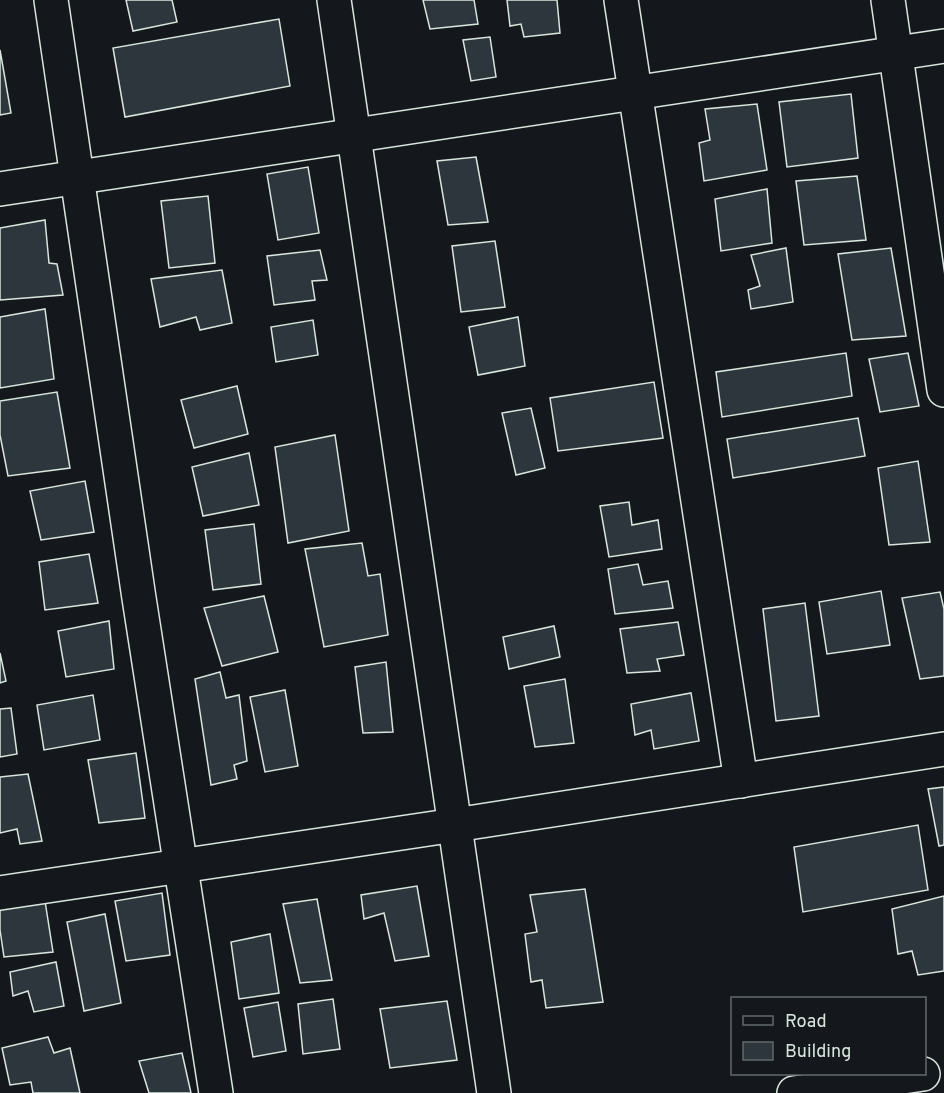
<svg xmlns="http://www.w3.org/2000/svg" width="944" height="1093" font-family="Overpass,sans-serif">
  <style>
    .building { fill: #2c363c; stroke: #d8e6dc; stroke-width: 1.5 }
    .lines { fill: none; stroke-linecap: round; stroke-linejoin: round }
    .street-casing { stroke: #d8e6dc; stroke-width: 36 }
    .secondary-casing { stroke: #d8e6dc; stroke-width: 36 }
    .street { stroke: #14181c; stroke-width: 33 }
    .secondary { stroke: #14181c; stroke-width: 33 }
  </style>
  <rect width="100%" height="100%" fill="#14181c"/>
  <!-- building -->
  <g class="building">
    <path d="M 126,0 L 172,0 L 177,22 L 133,31 Z"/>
    <path d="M 423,0 L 474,0 L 478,24 L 430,29 Z"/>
    <path d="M 507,0 L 557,0 L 560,33 L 524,37 L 521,24 L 510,26 Z"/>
    <path d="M 279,19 L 290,86 L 125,117 L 113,48 Z"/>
    <path d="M 490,37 L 496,77 L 471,81 L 463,40 Z"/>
    <path d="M 0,50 L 11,113 L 0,115 Z"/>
    <path d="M 851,94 L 858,158 L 787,167 L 779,102 Z"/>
    <path d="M 757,104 L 767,170 L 704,181 L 699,143 L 710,140 L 705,109 Z"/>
    <path d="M 476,157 L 488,222 L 448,225 L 437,161 Z"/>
    <path d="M 308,167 L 319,233 L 278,240 L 267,174 Z"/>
    <path d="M 857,176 L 866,240 L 804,245 L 796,181 Z"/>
    <path d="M 767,189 L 772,243 L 721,251 L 715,199 Z"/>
    <path d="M 208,196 L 215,263 L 169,268 L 161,201 Z"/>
    <path d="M 45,220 L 49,263 L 57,264 L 63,295 L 0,300 L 0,228 Z"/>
    <path d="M 495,241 L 505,307 L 461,312 L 452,246 Z"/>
    <path d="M 786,248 L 793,302 L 751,309 L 748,290 L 760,286 L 751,255 Z"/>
    <path d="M 891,248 L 906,336 L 852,340 L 838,254 Z"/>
    <path d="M 320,250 L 327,280 L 312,281 L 315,300 L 274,305 L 267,256 Z"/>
    <path d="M 222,270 L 232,323 L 200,330 L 196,317 L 160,327 L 151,279 Z"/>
    <path d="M 45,309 L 54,379 L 0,388 L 0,317 Z"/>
    <path d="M 518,317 L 525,366 L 478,375 L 469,327 Z"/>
    <path d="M 313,320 L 318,355 L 276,362 L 271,327 Z"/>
    <path d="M 846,353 L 852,396 L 722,417 L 716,372 Z"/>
    <path d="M 908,353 L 919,406 L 880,412 L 869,359 Z"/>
    <path d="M 654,382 L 663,438 L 558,451 L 550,398 Z"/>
    <path d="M 237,386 L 248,434 L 194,448 L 181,400 Z"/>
    <path d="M 57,392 L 70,468 L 8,476 L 0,435 L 0,401 Z"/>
    <path d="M 531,408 L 545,468 L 516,475 L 502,413 Z"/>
    <path d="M 858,418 L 865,456 L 733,478 L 727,439 Z"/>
    <path d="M 335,435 L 349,531 L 288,543 L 275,447 Z"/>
    <path d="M 249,453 L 259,505 L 203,516 L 192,467 Z"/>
    <path d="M 918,461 L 930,542 L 889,545 L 878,468 Z"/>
    <path d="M 85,481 L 94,532 L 41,540 L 30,491 Z"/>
    <path d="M 629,502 L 632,525 L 658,520 L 662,549 L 609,557 L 600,506 Z"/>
    <path d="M 254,524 L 261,584 L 213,590 L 205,530 Z"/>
    <path d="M 362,543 L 368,576 L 380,574 L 388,635 L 324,647 L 305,549 Z"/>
    <path d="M 89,554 L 98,603 L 45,610 L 39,562 Z"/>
    <path d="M 638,564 L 643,585 L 668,581 L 673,608 L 615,614 L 608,569 Z"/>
    <path d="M 881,591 L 890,645 L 827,654 L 819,602 Z"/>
    <path d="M 940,592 L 944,609 L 944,676 L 920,679 L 902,598 Z"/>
    <path d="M 264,596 L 278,652 L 222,666 L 204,608 Z"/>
    <path d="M 805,603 L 819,716 L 776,721 L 763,609 Z"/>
    <path d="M 109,621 L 114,669 L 66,677 L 58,631 Z"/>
    <path d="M 678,622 L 684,655 L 657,659 L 660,671 L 627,673 L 620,629 Z"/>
    <path d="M 554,626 L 560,657 L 509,669 L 503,637 Z"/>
    <path d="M 0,653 L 6,681 L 0,683 Z"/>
    <path d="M 386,662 L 393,732 L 363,733 L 355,667 Z"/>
    <path d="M 220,672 L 226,698 L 239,695 L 247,761 L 234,765 L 237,779 L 211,785 L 195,679 Z"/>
    <path d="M 565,679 L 574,743 L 535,747 L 524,686 Z"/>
    <path d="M 285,690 L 298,766 L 265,772 L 250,697 Z"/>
    <path d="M 691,693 L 699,741 L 654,749 L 651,730 L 635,735 L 631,704 Z"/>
    <path d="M 93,695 L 100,740 L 44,750 L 37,705 Z"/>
    <path d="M 11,708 L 17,754 L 0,757 L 0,709 Z"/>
    <path d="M 136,753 L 145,818 L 99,823 L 88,760 Z"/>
    <path d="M 28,774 L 42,841 L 20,844 L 17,829 L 0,833 L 0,777 Z"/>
    <path d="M 944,787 L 944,845 L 939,846 L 928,789 Z"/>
    <path d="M 918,825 L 928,890 L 803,912 L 794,847 Z"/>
    <path d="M 417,886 L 429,956 L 395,961 L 384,913 L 364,919 L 361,895 Z"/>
    <path d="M 585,889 L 603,1002 L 546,1008 L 542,980 L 531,982 L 525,934 L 537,932 L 530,895 Z"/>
    <path d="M 162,893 L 170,955 L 126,961 L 115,901 Z"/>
    <path d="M 944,896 L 944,971 L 918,975 L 912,951 L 898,954 L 892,909 Z"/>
    <path d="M 317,899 L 332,980 L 300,983 L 283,904 Z"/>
    <path d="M 45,901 L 53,952 L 4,957 L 0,930 L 0,907 Z"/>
    <path d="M 105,914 L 121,1003 L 84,1011 L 67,922 Z"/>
    <path d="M 270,934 L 279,993 L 239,999 L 231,942 Z"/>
    <path d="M 56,962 L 64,1006 L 34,1012 L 28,991 L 13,996 L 10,972 Z"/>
    <path d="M 333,999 L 340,1049 L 303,1054 L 298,1004 Z"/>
    <path d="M 447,1001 L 457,1060 L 390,1068 L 380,1009 Z"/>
    <path d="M 278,1002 L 286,1051 L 253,1057 L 244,1008 Z"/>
    <path d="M 48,1037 L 54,1053 L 70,1048 L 80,1093 L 33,1093 L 31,1082 L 10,1085 L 2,1048 Z"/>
    <path d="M 182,1053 L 191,1093 L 149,1093 L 139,1061 Z"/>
  </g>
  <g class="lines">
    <defs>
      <g id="street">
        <path d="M 51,0 C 103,365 158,729 216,1093"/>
        <path d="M 334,0 L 494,1093"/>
        <path d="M 621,0 L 741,781"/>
        <path d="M 888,0 L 944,390"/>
        <path d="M 0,189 L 944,46"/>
        <path d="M 0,893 L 455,825 L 944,749"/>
      </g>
      <path id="secondary" d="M 794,1093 L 923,1074"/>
    </defs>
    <!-- street casing -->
    <use href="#street" class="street-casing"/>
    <!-- secondary casing -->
    <use href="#secondary" class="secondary-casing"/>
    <!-- street -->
    <use href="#street" class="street"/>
    <!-- secondary -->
    <use href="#secondary" class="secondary"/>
  </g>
  <!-- legend -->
  <rect x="731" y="997" width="195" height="78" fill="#14181c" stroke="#626a69" stroke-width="1.5"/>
  <rect x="743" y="1016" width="30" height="9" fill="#14181c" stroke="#626a69" stroke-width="1.5"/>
  <text x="785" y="1027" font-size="18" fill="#d8e6dc">Road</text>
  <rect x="743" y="1042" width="30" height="18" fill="#2c363c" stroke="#626a69" stroke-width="1.5"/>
  <text x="785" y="1057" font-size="18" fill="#d8e6dc">Building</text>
</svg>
